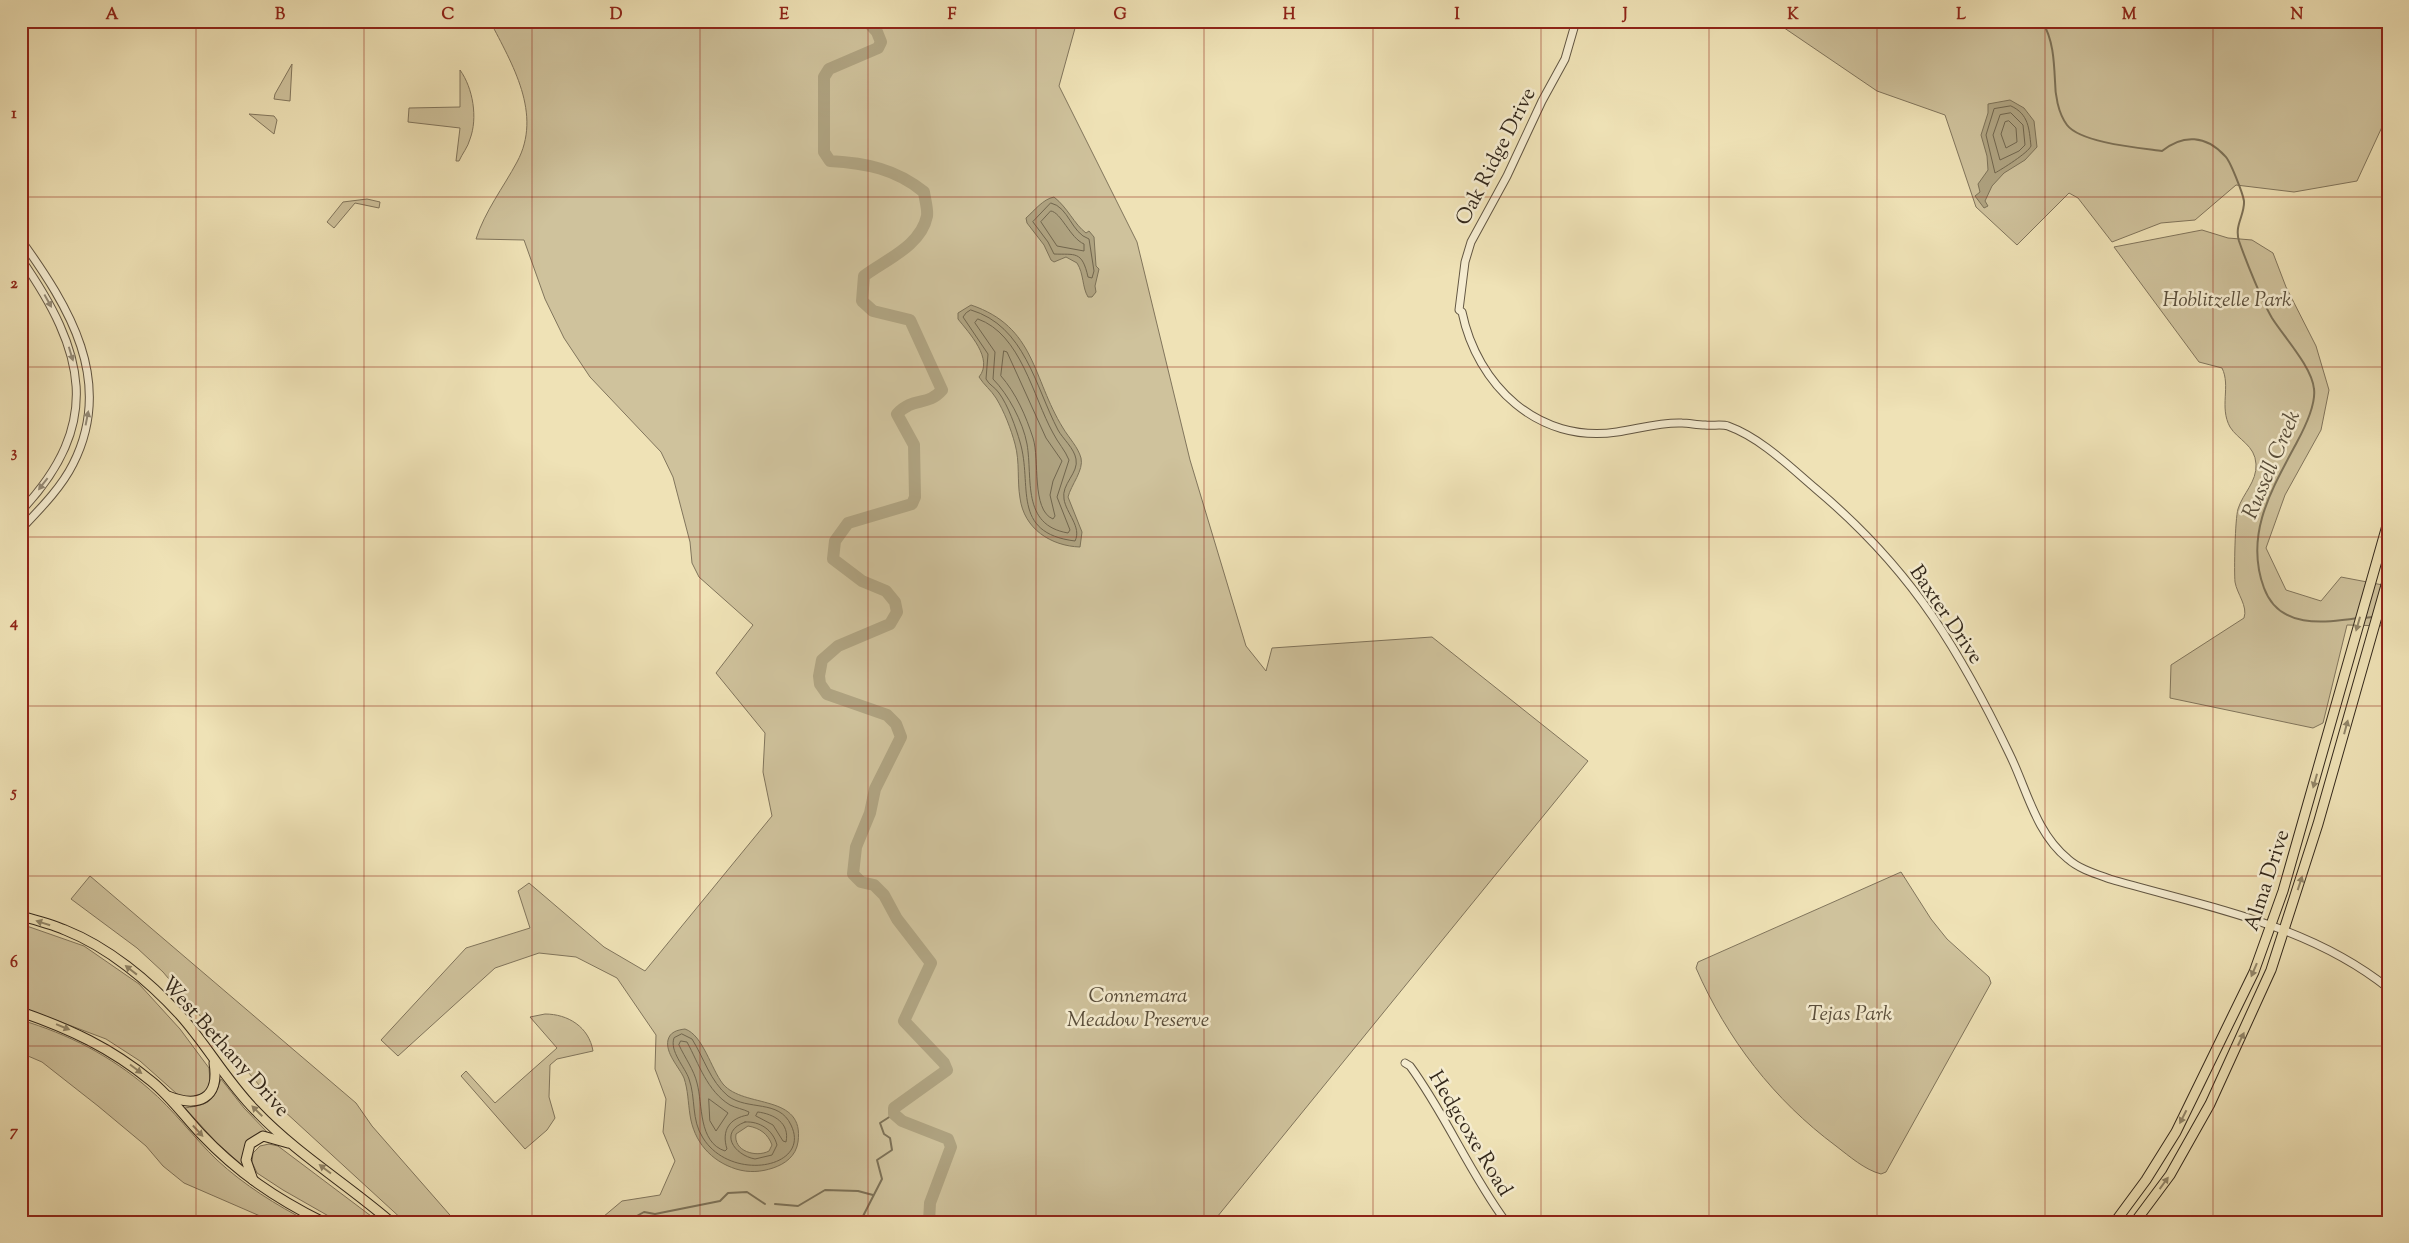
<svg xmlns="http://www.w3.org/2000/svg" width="2409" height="1243" font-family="'Sorts Mill Goudy',serif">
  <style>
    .green { fill: #cfc29c; stroke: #81755c }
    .water { fill: #afa381; stroke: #7d7258; fill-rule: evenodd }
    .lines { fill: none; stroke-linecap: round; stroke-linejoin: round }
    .shore { stroke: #71664e; stroke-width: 1 }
    .stream { stroke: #7d7258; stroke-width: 2 }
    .river { stroke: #afa381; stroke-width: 12 }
    .minor-casing { stroke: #625642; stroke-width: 9 }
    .major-casing { stroke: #33281b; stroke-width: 11 }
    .minor { stroke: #f5ecd0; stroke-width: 7 }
    .major { stroke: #efe2b6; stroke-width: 9 }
    .oneway { fill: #948a76 }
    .oneway2 { fill: #918568 }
    .grid { fill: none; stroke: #8f2418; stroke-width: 1; stroke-opacity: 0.55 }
    .labels { text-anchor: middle; stroke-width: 5; stroke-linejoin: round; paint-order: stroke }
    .street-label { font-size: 21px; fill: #33281b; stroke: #f5ecd0 }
    .park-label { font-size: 21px; font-style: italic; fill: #5a4e3b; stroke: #f5ecd0 }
    .water-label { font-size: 22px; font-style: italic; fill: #584d3a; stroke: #f5ecd0 }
    .neatline { fill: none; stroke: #8f2418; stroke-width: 2 }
    .grid-label { font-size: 16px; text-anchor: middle; font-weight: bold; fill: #8f2418 }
  </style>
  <rect width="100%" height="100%" fill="#efe2b6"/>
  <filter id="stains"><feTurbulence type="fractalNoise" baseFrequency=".004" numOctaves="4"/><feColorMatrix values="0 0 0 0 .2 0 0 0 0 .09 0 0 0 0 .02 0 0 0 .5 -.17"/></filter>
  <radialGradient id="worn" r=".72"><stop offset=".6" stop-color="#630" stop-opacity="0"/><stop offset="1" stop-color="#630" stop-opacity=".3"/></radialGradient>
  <!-- green -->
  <g class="green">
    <path d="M 490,21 L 1077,21 L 1059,86 L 1137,242 L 1190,460 L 1246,646 L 1266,671 L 1272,648 L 1432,637 L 1588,761 L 1213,1222 L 649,1222 L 643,1218 L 631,1222 L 597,1222 L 622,1201 L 660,1195 L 675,1161 L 663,1132 L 666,1099 L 655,1069 L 656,1035 L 617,978 L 576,957 L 539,953 L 495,968 L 398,1056 L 381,1040 L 466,948 L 530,928 L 518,891 L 529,883 L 604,947 L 645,971 L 772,816 L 763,772 L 765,733 L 716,673 L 753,625 L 699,577 L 692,563 L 690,542 L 673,477 L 661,452 L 590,377 L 564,338 L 545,299 L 524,240 L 476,239 C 485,211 503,188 517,162 C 543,114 512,64 490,21 Z"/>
    <path d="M 1774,21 L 2388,21 L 2388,114 L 2357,181 L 2294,192 L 2236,185 L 2195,220 L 2161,223 L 2112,242 L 2078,198 L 2069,193 L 2017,245 L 1976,207 L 1945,115 L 1877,91 Z"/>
    <path d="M 292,64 L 290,101 L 274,99 L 275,94 Z"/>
    <path d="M 460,70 C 473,88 478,118 470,139 C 468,147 462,154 459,161 L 456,161 L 460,128 L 408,122 L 409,108 L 460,107 Z"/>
    <path d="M 249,114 L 274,116 L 277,120 L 274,134 Z"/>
    <path d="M 367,199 L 380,202 L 379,208 L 355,203 L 334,228 L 327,222 L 343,202 Z"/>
    <path d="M 2202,230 L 2228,238 L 2252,240 L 2273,253 L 2286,287 L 2316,346 L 2329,390 L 2321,430 L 2285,495 L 2266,548 L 2286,590 L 2321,601 L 2341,577 L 2388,586 L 2388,626 L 2347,625 L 2323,723 L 2313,728 L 2170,698 L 2171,665 L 2244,618 C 2248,606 2237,594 2235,582 C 2234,571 2235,519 2238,509 C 2243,493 2257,482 2256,464 C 2255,445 2238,440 2230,427 C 2219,407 2231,386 2222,368 L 2199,362 L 2114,247 Z"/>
    <path d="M 1901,872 L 1931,919 L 1947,939 L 1989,977 L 1991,983 L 1886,1172 L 1881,1174 C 1865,1170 1849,1156 1836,1146 C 1774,1100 1727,1039 1696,968 L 1698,962 Z"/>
    <path d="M 90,876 L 356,1103 L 372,1126 L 456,1222 L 405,1222 L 271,1099 L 163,972 L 137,948 L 71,899 Z"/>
    <path d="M 21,924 L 84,946 L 139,984 L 180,1029 L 209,1068 L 210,1082 L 208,1089 L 200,1096 L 184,1097 L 177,1094 L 140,1061 L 106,1039 L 21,1007 Z"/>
    <path d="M 545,1014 C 568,1014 589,1027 593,1051 L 557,1059 L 550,1065 L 549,1097 L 555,1118 L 547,1130 L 525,1149 L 461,1076 L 466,1071 L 495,1103 L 557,1048 L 530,1017 Z"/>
    <path d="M 21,1020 C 68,1034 111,1056 148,1088 C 174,1110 193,1137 217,1160 C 244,1185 276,1205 309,1222 L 269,1222 L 260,1216 L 184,1183 L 163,1166 L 146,1146 L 98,1106 L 42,1062 L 21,1053 Z"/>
    <path d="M 221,1079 L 244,1108 L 269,1134 L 245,1147 L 243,1166 L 216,1142 L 185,1108 C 210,1104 212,1103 221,1079 Z"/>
    <path d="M 269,1144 L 278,1146 L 379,1222 L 339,1222 L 283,1190 L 257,1173 L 252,1162 L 253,1153 L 260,1146 Z"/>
  </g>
  <!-- water -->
  <g class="water">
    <path d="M 2010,100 L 2024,108 L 2034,121 L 2037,147 L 2025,160 L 2004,173 L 1992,186 L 1985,201 L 1988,206 L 1984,208 L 1975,196 L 1980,192 L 1978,184 L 1988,170 L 1987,156 L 1981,135 L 1988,113 L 1988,104 Z"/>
    <path d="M 1054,197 C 1068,208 1074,224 1086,233 L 1089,231 L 1094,237 L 1096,266 L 1099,269 L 1095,286 L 1096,292 L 1092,297 L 1088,297 C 1082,287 1084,274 1077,263 L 1066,257 L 1054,262 L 1051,260 L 1044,245 L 1027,223 L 1026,218 C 1034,211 1043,199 1054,197 Z"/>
    <path d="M 971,305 C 1036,327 1032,378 1063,428 C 1069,438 1078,447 1081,458 C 1084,470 1071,485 1068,497 L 1082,532 L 1080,547 C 1051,546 1024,529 1020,498 C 1017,481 1020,462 1015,444 C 1011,429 1004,411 996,398 C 991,390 984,385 979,377 C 994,359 969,333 958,319 L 958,313 Z"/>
    <path d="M 685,1029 C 703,1035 711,1069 723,1084 C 744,1109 805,1093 798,1142 C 796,1156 785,1164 773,1168 C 761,1172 749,1173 736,1169 C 711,1161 694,1142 690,1115 C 688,1102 688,1090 684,1078 C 679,1067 665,1053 668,1040 C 670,1032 677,1030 685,1029 ZM 748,1126 C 760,1128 768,1134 772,1145 L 769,1151 C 756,1158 733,1151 736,1134 Z"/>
  </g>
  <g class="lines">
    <!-- shore -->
    <g class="shore">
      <path d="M 2011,106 C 2029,114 2029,129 2031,146 C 2028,153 2002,169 1995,173 L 1986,135 L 1994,109 Z"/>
      <path d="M 2011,113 L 2023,125 L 2025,145 L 2019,151 L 2000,160 L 1993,135 L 2000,115 Z"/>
      <path d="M 2009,121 L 2016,128 L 2017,142 L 2006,148 L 2001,134 L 2005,122 Z"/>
      <path d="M 1051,203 C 1069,207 1071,233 1089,239 L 1094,271 L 1092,278 L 1088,277 C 1082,250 1075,255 1054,254 L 1048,242 L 1033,222 Z"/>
      <path d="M 1051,211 C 1061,212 1070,238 1084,244 L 1084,251 L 1057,246 L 1041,222 Z"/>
      <path d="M 971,310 C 1025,326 1035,386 1058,430 C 1063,439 1074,448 1076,459 C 1079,473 1061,484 1064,499 C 1066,513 1082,527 1075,541 C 1010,533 1033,485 1020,442 C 1016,428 1008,405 999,393 C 995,387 989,385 986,379 L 988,354 L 963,317 L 966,313 Z"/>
      <path d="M 978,319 C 1021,334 1033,397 1053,433 C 1058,443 1065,450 1069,460 L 1057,497 L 1070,530 L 1068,533 C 1021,525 1033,479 1027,444 C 1023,422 1008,394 993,379 L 995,352 L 975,323 Z"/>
      <path d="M 1004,351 L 1007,352 L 1046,438 L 1062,461 L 1053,481 L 1050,495 L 1055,516 L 1053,519 C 1031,510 1040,459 1033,438 C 1026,416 1016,393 1001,376 Z"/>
      <path d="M 682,1034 L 692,1039 C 704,1058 710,1081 728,1096 C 748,1111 779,1099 791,1125 C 812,1168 731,1183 703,1138 C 691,1120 696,1098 689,1079 C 685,1067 669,1051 674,1038 Z"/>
      <path d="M 681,1041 L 687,1042 C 699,1064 707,1091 730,1105 C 736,1108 743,1109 749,1112 L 748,1115 C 730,1118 721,1130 727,1149 L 725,1151 C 698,1142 703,1105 697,1083 C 694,1070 685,1058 679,1045 Z"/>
      <path d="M 709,1099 L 728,1113 L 716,1131 L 710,1121 Z"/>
      <path d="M 758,1112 C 774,1114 790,1123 786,1142 L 783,1141 L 773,1125 L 756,1116 Z"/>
      <path d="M 745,1122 C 760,1121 773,1130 777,1145 L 772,1155 L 755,1159 C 734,1155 718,1132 745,1122 Z"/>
    </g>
    <!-- stream -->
    <g class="stream">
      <path d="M 2042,21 C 2053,39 2054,60 2055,81 C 2055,94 2058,113 2067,125 C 2081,143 2140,148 2162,151 C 2183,134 2206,135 2225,156 C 2230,160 2243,194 2244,201 C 2245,215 2234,225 2239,241 C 2246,261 2262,301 2272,318 C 2284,337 2312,367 2314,389 C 2316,404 2304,429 2297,442 C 2272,489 2244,534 2264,588 C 2279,629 2323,623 2358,618"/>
      <path d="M 2380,616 L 2388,615"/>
      <path d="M 2363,618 L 2373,617"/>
      <path d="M 775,1204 L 798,1206 L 825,1190 L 858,1191 L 873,1195"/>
      <path d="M 626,1222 L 644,1212 L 655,1214 L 720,1201 L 728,1193 L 747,1192 L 765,1204"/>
      <path d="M 860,1222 L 882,1179 L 877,1160 L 892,1150 L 890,1138 L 884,1134 L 880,1123 L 894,1114"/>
    </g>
    <!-- river -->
    <path class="river" d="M 867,21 L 877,32 L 881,42 L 878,48 L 829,69 L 824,77 L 824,152 L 830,161 C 866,163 896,169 924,192 C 925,200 928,209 927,216 C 921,246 885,260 864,276 L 862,301 L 873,311 L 910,320 L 942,390 C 927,407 914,396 897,414 L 914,445 L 915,497 L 912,504 L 848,523 L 835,541 L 833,559 L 862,581 L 886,591 L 895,602 L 897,612 L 890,624 L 838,646 L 822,660 L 819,676 L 820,684 L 827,694 L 887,715 L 896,724 L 901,737 L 875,789 L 870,813 L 856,847 L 853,874 L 861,882 L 874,885 L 884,895 L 897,919 L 931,963 L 904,1021 L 944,1063 L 947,1070 L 894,1108 L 894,1114 L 902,1121 L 948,1139 L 951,1147 L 930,1203 L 929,1222"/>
    <defs>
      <g id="minor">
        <path d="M 1576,21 L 1565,59 L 1542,101 L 1507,176 L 1471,242 L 1465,262 L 1459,310 L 1462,312 C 1477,385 1538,444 1617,432 C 1638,429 1660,422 1682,423 C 1689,423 1697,425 1705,425 C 1712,426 1722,424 1728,426 C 1761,438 1790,467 1816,489 C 1860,526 1901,570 1933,617 C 1962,660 1987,707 2009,753 C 2027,789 2035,832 2068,859 C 2079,869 2096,874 2110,879 C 2206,907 2308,924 2388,988"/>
        <path d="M 21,240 C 69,307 115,381 73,464 C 61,488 40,509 21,529"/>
        <path d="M 21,259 C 85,351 104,423 21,511"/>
        <path d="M 1405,1063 L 1410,1066 C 1446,1115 1469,1172 1506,1222"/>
      </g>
      <g id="major">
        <path d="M 21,916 C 36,920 51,924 65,930 C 108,947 149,981 180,1015 C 207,1045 227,1082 256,1111 C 296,1153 347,1184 391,1222"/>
        <path d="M 21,1012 C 70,1029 111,1048 151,1081 C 170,1096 184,1116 201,1134 C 238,1173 275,1198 323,1222"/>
        <path d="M 168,1096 C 198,1108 220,1099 214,1063"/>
        <path d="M 253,1180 L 246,1160 L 250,1144 L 263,1136 L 288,1143"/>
        <path d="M 2115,1222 L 2146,1180 L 2176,1132 L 2254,972 L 2283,891 L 2388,522"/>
        <path d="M 2135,1222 L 2170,1175 L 2210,1104 L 2271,970 L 2318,824 L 2388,578"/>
      </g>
    </defs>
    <!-- minor casing -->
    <use href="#minor" class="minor-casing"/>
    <!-- major casing -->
    <use href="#major" class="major-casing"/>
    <!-- minor -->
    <use href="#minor" class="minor"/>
    <!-- major -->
    <use href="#major" class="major"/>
  </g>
  <!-- one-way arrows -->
  <defs><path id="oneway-solid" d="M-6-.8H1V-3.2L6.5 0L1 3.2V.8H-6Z" transform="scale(1.25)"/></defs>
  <g class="oneway">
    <use href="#oneway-solid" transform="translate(48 301) rotate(61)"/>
    <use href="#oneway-solid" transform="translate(71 354) rotate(73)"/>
    <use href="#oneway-solid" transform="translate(87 418) rotate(-79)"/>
    <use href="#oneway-solid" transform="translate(43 484) rotate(128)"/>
  </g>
  <g class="oneway2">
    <use href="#oneway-solid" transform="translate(2358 624) rotate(106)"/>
    <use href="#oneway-solid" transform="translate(2346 727) rotate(-75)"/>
    <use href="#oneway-solid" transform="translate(2315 781) rotate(106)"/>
    <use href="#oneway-solid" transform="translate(2300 883) rotate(-72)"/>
    <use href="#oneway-solid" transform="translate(43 923) rotate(-162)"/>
    <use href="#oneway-solid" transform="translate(131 970) rotate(-142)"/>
    <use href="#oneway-solid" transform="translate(2254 970) rotate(113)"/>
    <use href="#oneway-solid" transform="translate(63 1027) rotate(22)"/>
    <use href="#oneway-solid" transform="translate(2241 1039) rotate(-65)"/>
    <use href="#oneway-solid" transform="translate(136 1069) rotate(37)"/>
    <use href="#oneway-solid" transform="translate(257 1111) rotate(-135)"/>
    <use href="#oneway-solid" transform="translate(2183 1117) rotate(117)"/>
    <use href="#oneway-solid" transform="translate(198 1131) rotate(47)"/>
    <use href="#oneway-solid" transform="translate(325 1169) rotate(-143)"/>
    <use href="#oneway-solid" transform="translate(2164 1183) rotate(-54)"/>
  </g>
  <!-- grid -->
  <path class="grid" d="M 196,21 L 196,1222M 364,21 L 364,1222M 532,21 L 532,1222M 700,21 L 700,1222M 868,21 L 868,1222M 1036,21 L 1036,1222M 1204,21 L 1204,1222M 1373,21 L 1373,1222M 1541,21 L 1541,1222M 1709,21 L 1709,1222M 1877,21 L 1877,1222M 2045,21 L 2045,1222M 2213,21 L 2213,1222M 21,197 L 2388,197M 21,367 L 2388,367M 21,537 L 2388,537M 21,706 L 2388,706M 21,876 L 2388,876M 21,1046 L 2388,1046"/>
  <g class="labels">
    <!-- street labels -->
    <g class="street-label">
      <text transform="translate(1495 156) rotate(-63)" y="7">Oak Ridge Drive</text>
      <text transform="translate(1947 614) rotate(56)" y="7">Baxter Drive</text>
      <text transform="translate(2266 880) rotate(-72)" y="7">Alma Drive</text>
      <text transform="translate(226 1046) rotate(48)" y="7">West Bethany Drive</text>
      <text transform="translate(1471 1133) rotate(59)" y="7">Hedgcoxe Road</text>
    </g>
    <!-- park labels -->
    <g class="park-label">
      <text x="2227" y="306">Hoblitzelle Park</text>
      <text x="1138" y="1002">Connemara<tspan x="1138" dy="24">Meadow Preserve</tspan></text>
      <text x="1850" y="1020">Tejas Park</text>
    </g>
    <!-- water labels -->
    <g class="water-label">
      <text transform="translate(2270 464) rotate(-67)" y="8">Russell Creek</text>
    </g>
  </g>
  <!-- margin -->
  <rect width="2409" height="1243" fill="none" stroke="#efe2b6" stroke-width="55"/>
  <rect x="28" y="28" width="2354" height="1188" class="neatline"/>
  <g class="grid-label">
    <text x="112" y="19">A</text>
    <text x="280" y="19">B</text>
    <text x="448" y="19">C</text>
    <text x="616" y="19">D</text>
    <text x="784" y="19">E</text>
    <text x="952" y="19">F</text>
    <text x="1120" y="19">G</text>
    <text x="1289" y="19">H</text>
    <text x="1457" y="19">I</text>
    <text x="1625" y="19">J</text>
    <text x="1793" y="19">K</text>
    <text x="1961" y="19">L</text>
    <text x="2129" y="19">M</text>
    <text x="2297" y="19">N</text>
    <text x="14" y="118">1</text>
    <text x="14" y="288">2</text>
    <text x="14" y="457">3</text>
    <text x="14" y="627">4</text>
    <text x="14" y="797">5</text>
    <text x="14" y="967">6</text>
    <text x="14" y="1136">7</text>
  </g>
  <rect width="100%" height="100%" filter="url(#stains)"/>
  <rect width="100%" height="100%" fill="url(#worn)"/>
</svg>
